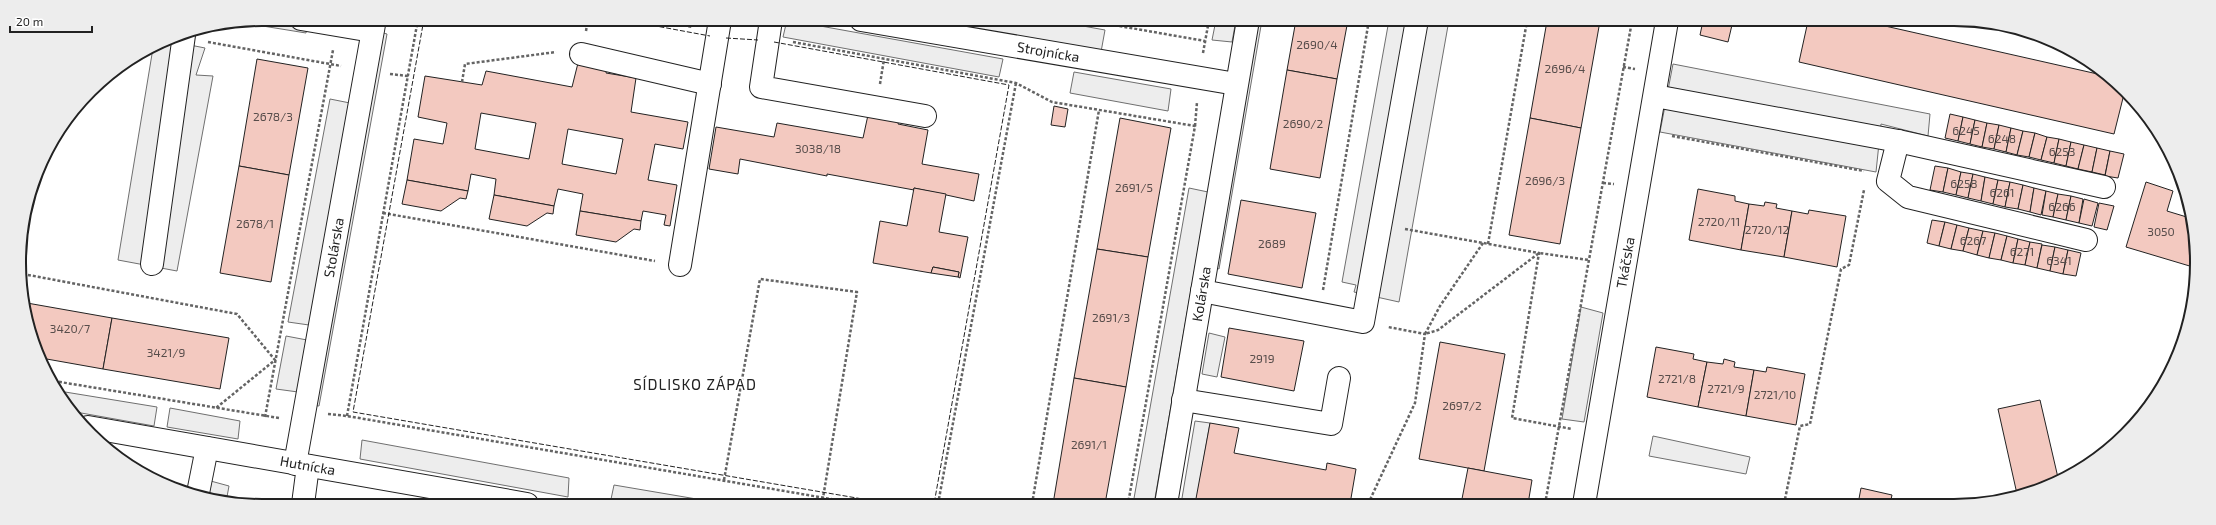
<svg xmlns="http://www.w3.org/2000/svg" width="2216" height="525" font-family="'Exo 2',sans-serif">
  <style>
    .parking { fill: #ededed; stroke: #6f6f6f }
    .building { fill: #f3c9c0; stroke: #222; fill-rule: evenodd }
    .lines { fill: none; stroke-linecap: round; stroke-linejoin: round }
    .minor-casing { stroke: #222; stroke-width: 24 }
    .path { stroke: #646464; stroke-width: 2.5; stroke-dasharray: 3 2; stroke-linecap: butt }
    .minor { stroke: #fff; stroke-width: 22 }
    .fence { stroke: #222; stroke-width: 1; stroke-dasharray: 5 2; stroke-linecap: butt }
    .labels { text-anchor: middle; stroke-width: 3; stroke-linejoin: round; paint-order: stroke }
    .number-label { font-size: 12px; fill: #564c4a }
    .street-label { font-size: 14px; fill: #222; stroke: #fff }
    .neighbourhood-label { font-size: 15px; letter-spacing: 1px; fill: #222; stroke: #fff }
    .rim { fill: none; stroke: #222; stroke-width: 2 }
  </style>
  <rect width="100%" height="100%" fill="#fff"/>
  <!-- parking -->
  <g class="parking">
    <path d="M 263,19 L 287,19 L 308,23 L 306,33 L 244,23 Z"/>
    <path d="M 787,20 L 1003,59 L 999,77 L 783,37 Z"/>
    <path d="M 923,20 L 1050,20 L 1105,30 L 1101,52 Z"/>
    <path d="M 1216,20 L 1236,20 L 1232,42 L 1212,40 Z"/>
    <path d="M 1253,20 L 1262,20 L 1219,269 L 1209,265 Z"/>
    <path d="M 1389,20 L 1449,20 L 1399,302 L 1354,292 L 1356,285 L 1342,282 Z"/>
    <path d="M 376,31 L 387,34 L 319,406 L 310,405 Z"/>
    <path d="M 165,40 L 205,48 L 196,75 L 213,76 L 177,271 L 118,260 L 153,48 Z"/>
    <path d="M 1673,64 L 1930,114 L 1928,136 L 1881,124 L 1876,172 L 1660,132 Z"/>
    <path d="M 1074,72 L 1171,89 L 1168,111 L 1070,93 Z"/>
    <path d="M 330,99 L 350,103 L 309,325 L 288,322 Z"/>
    <path d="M 1189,188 L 1208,192 L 1154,504 L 1133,504 Z"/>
    <path d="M 1581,307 L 1603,313 L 1584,422 L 1562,419 Z"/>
    <path d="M 1209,333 L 1225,337 L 1217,377 L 1202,374 Z"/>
    <path d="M 286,336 L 307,340 L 298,392 L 276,389 Z"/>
    <path d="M 59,391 L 157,407 L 154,426 L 70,411 Z"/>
    <path d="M 170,408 L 240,421 L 238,439 L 167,427 Z"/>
    <path d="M 1195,421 L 1210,423 L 1196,504 L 1181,504 Z"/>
    <path d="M 1653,436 L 1750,457 L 1746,474 L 1649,456 Z"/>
    <path d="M 362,440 L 569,478 L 568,497 L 360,459 Z"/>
    <path d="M 207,480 L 229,486 L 226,502 L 204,495 Z"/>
    <path d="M 614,485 L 726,504 L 610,504 Z"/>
  </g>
  <!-- building -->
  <g class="building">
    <path d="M 1296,20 L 1348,20 L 1337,79 L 1287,70 Z"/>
    <path d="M 1547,21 L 1600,21 L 1581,128 L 1530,118 Z"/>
    <path d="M 1703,21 L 1732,25 L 1728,42 L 1700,35 Z"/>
    <path d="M 1808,21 L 1863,21 L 2102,75 L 2124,94 L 2114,134 L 1799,62 Z"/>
    <path d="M 257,59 L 308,68 L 289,175 L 239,166 Z"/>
    <path d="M 578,63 L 607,68 L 606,73 L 636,78 L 631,112 L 688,122 L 683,149 L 655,144 L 648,180 L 677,185 L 670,226 L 664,225 L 666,215 L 643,211 L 641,221 L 580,211 L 583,194 L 558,189 L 554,206 L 494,195 L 496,179 L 471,174 L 468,191 L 407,180 L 414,139 L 443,144 L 447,123 L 418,117 L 425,76 L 482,85 L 486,71 L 572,87 ZM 481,113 L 536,123 L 529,159 L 475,149 ZM 568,129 L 623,139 L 616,174 L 562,164 Z"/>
    <path d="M 1287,70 L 1337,79 L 1320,178 L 1270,169 Z"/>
    <path d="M 1054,106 L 1068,109 L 1065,127 L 1051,125 Z"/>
    <path d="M 1950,114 L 1963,117 L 1958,141 L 1945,138 Z"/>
    <path d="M 868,115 L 899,120 L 898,124 L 928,130 L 922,164 L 979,174 L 974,201 L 914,188 L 914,190 L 827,174 L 827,176 L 740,159 L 738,174 L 709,169 L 716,127 L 774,137 L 777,123 L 863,138 Z"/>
    <path d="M 1963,117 L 1975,120 L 1970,144 L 1958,141 Z"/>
    <path d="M 1120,118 L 1171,128 L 1148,257 L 1097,249 Z"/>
    <path d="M 1530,118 L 1581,128 L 1560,244 L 1509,235 Z"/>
    <path d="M 1975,120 L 1987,123 L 1982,147 L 1970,144 Z"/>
    <path d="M 1987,123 L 1999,125 L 1994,149 L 1982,147 Z"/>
    <path d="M 1999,125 L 2011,128 L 2006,152 L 1994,149 Z"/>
    <path d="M 2011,128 L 2023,131 L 2017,155 L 2006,152 Z"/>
    <path d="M 2023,131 L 2035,133 L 2029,157 L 2017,155 Z"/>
    <path d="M 2035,133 L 2047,137 L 2041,160 L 2029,157 Z"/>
    <path d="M 2047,137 L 2059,139 L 2054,163 L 2041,160 Z"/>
    <path d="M 2059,139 L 2071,142 L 2066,166 L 2054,163 Z"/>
    <path d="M 2071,142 L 2084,145 L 2078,169 L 2066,166 Z"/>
    <path d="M 2084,145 L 2097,148 L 2092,172 L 2078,169 Z"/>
    <path d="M 2097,148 L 2110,151 L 2105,175 L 2092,172 Z"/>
    <path d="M 2110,151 L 2124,154 L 2118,178 L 2105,176 Z"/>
    <path d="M 239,166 L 289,175 L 271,282 L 220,273 Z"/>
    <path d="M 1935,166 L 1948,168 L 1943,192 L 1930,190 Z"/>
    <path d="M 1948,168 L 1961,172 L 1956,195 L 1943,192 Z"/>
    <path d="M 1961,172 L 1973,174 L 1968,198 L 1956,195 Z"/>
    <path d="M 1973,174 L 1985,177 L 1981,201 L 1968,198 Z"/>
    <path d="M 1985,177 L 1998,180 L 1993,204 L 1981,201 Z"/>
    <path d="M 407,180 L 468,191 L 466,199 L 460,198 L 441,211 L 402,204 Z"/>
    <path d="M 1998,180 L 2010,182 L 2005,207 L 1993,204 Z"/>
    <path d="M 2010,182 L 2023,185 L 2018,209 L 2005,207 Z"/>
    <path d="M 2146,182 L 2173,191 L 2167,211 L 2190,218 L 2193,267 L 2126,247 Z"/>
    <path d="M 2023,185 L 2034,188 L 2030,212 L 2018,209 Z"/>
    <path d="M 914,188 L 946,194 L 939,232 L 968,237 L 960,278 L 958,277 L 959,272 L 933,267 L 931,273 L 873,263 L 880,221 L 907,226 Z"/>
    <path d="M 2034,188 L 2046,191 L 2041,215 L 2030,212 Z"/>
    <path d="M 1698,189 L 1735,196 L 1735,201 L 1749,204 L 1741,250 L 1689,240 Z"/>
    <path d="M 2046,191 L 2058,194 L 2053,217 L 2042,215 Z"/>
    <path d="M 2058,194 L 2071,196 L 2066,220 L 2053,217 Z"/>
    <path d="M 494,195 L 554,206 L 553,214 L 547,213 L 527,226 L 489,219 Z"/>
    <path d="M 2071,196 L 2083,199 L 2079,223 L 2066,220 Z"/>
    <path d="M 2084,199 L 2098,203 L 2092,226 L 2079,223 Z"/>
    <path d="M 1241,200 L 1316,213 L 1302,288 L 1228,274 Z"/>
    <path d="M 1765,202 L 1777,204 L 1776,208 L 1792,211 L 1784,257 L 1741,250 L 1749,204 L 1764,206 Z"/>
    <path d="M 2099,203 L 2114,206 L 2107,230 L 2094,227 Z"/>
    <path d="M 1809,210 L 1846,216 L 1837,267 L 1784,257 L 1792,211 L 1808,214 Z"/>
    <path d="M 580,211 L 641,221 L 640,230 L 634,229 L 616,242 L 576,235 Z"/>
    <path d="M 1932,220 L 1945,222 L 1939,246 L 1927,243 Z"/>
    <path d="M 1945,222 L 1957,225 L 1951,249 L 1939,246 Z"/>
    <path d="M 1957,225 L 1969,228 L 1963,251 L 1951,249 Z"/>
    <path d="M 1969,228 L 1983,231 L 1977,255 L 1963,251 Z"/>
    <path d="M 1983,231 L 1995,233 L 1989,258 L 1977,255 Z"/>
    <path d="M 1995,233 L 2007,236 L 2001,260 L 1989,258 Z"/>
    <path d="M 2007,236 L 2018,239 L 2013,263 L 2001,260 Z"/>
    <path d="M 2018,239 L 2030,242 L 2025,265 L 2013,263 Z"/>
    <path d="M 2030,242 L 2042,244 L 2037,268 L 2025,265 Z"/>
    <path d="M 2042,245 L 2055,247 L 2050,271 L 2037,268 Z"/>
    <path d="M 2055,247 L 2068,250 L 2063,274 L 2050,271 Z"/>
    <path d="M 1097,249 L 1148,257 L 1126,387 L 1074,378 Z"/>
    <path d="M 2068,250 L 2081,253 L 2076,276 L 2063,274 Z"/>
    <path d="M 933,267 L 959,272 L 958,277 L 931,273 Z"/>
    <path d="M 27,303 L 112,318 L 103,369 L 41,358 L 32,341 Z"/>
    <path d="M 112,318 L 229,338 L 220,389 L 103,369 Z"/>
    <path d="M 1229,328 L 1304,341 L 1294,391 L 1221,377 Z"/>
    <path d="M 1440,342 L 1505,354 L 1484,471 L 1419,459 Z"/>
    <path d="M 1656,347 L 1694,354 L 1693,359 L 1707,362 L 1698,407 L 1647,397 Z"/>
    <path d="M 1724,359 L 1735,362 L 1734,367 L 1754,370 L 1746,416 L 1698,407 L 1707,362 L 1723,364 Z"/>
    <path d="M 1767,367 L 1805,374 L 1796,425 L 1746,416 L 1754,370 L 1766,372 Z"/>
    <path d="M 1074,378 L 1126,387 L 1105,504 L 1053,504 Z"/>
    <path d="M 2040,400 L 2059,482 L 2017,494 L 1998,409 Z"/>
    <path d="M 1210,423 L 1239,428 L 1234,453 L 1326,470 L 1327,463 L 1356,469 L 1350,504 L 1195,504 Z"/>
    <path d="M 1468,468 L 1532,480 L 1528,504 L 1461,504 Z"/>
    <path d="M 1861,488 L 1892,495 L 1890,504 L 1858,504 Z"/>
  </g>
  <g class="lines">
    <defs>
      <g id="minor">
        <path d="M 301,19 L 372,31"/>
        <path d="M 771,20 L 761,87 L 925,116"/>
        <path id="s1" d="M 861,20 L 1236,84"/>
        <path d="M 581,54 L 710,84"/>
        <path d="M 1655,96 L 1898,141 L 2104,187"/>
        <path d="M 1898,141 L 1888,181 L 1908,197 L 2086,240"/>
        <path d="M 152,264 L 184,35"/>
        <path d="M 680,265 L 720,20"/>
        <path d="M 1202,291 L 1363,322 L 1417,20"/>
        <path d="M 1183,400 L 1331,424 L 1339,378"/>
        <path id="s2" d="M 88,427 L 527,504"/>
        <path id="s3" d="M 295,464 L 375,19"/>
        <path d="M 198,493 L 207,448"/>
        <path d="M 303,504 L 308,466"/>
        <path id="s4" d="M 1166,504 L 1248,20"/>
        <path id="s5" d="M 1584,504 L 1667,21"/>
      </g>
    </defs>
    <!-- minor casing -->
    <use href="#minor" class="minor-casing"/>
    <!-- path -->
    <g class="path">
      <path d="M 649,19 L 693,27"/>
      <path d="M 1085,20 L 1205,41"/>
      <path d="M 586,31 L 588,19"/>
      <path d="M 208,42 L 341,66"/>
      <path d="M 793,42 L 1016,83 L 1052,102 L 1195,126 L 1128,504"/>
      <path d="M 1203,53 L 1209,20"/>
      <path d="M 1623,67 L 1635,69"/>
      <path d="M 390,74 L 408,76"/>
      <path d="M 462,82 L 465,64 L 556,52"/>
      <path d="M 880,84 L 884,59"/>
      <path d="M 1195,126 L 1197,102"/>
      <path d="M 1672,136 L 1864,171"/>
      <path d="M 1603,183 L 1614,184"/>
      <path d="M 383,213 L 655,261"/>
      <path d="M 1405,229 L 1539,253 L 1512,418 L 1572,429"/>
      <path d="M 1483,243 L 1440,306 L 1425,334 L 1438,330 L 1539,253 L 1589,260"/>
      <path d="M 1488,244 L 1527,21"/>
      <path d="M 23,274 L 237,314 L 275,360 L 216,408"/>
      <path d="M 1323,290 L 1369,20"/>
      <path d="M 54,381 L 279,418"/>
      <path d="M 328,414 L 347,416 L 860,504"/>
      <path d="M 347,416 L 418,19"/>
      <path d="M 265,417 L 333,50"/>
      <path d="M 724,480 L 760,279 L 857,292 L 823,498"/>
      <path d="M 938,504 L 1016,83"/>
      <path d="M 1032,504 L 1099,110"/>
      <path d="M 1368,504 L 1415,403 L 1425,334 L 1388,327"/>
      <path d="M 1545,504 L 1632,21"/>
      <path d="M 1784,504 L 1800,426 L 1810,424 L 1841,269 L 1849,265 L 1864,190"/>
    </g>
    <!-- minor -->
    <use href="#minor" class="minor"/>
    <!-- fence -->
    <g class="fence">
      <path d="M 424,19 L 353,412 L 892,504"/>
      <path d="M 618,19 L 710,36"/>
      <path d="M 726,38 L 758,40"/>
      <path d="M 774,42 L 1009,85 L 934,504"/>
    </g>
  </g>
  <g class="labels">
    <!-- number labels -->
    <g class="number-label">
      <text x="1317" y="49">2690/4</text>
      <text x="1565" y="73">2696/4</text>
      <text x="273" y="121">2678/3</text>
      <text x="1303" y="128">2690/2</text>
      <text x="1966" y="135">6245</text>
      <text x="2002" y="143">6248</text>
      <text x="818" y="153">3038/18</text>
      <text x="2062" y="156">6253</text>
      <text x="1545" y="185">2696/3</text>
      <text x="1964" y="188">6258</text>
      <text x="1134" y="192">2691/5</text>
      <text x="2002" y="197">6261</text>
      <text x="2062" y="211">6266</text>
      <text x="1719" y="226">2720/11</text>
      <text x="255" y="228">2678/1</text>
      <text x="1767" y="234">2720/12</text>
      <text x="2161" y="236">3050</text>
      <text x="1973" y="245">6267</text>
      <text x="1272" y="248">2689</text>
      <text x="2022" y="256">6271</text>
      <text x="2059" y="265">6341</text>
      <text x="1111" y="322">2691/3</text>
      <text x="70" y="333">3420/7</text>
      <text x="166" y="357">3421/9</text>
      <text x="1262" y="363">2919</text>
      <text x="1677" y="383">2721/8</text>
      <text x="1726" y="393">2721/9</text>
      <text x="1775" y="399">2721/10</text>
      <text x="1462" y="410">2697/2</text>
      <text x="1089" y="449">2691/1</text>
    </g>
    <!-- street labels -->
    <g class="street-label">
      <text dy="5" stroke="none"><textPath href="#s1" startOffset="190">Strojnícka</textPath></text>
      <text dy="5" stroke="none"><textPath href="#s3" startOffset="220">Stolárska</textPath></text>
      <text dy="5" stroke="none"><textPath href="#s5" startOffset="245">Tkáčska</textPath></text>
      <text dy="5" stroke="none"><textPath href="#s4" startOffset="213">Kolárska</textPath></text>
      <text dy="5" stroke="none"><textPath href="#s2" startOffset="223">Hutnícka</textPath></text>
    </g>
    <!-- neighbourhood labels -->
    <g class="neighbourhood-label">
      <text x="695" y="390">SÍDLISKO ZÁPAD</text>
    </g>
  </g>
  <!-- crop -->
  <path d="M0 0H2216V525H0ZM262 26H1954A236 236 0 0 1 2190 262V263A236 236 0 0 1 1954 499H262A236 236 0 0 1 26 263V262A236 236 0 0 1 262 26Z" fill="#ededed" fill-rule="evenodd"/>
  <path class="rim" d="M262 26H1954A236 236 0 0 1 2190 262V263A236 236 0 0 1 1954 499H262A236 236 0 0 1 26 263V262A236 236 0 0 1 262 26Z"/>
  <!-- scale -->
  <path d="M10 26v6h82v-6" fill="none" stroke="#222222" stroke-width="2"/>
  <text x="16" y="26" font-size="12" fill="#222222" stroke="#ffffff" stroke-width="3" paint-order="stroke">20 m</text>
</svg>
